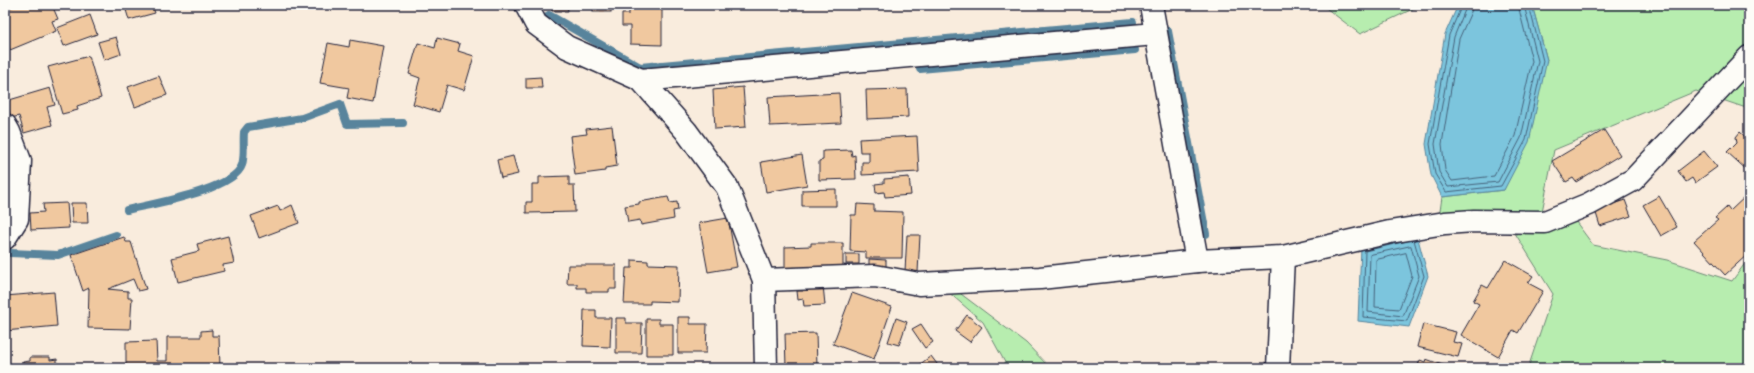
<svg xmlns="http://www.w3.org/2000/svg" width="1754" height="373" font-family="Sriracha,sans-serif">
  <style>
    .green { fill: #b7edaf; stroke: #6c8875 }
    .water { fill: #7cc5dd; stroke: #58849c }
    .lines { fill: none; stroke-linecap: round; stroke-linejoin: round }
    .shore { stroke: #46637c; stroke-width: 1 }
    .stream { stroke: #58849c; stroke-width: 8 }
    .building { fill: #f0c89f; stroke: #22223b }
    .minor-casing { stroke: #22223b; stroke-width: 25 }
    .tertiary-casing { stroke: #22223b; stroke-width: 25 }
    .minor { stroke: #fdfcf7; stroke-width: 22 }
    .tertiary { stroke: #fdfcf7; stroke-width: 22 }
  </style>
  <rect width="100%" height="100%" fill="#f9ecdd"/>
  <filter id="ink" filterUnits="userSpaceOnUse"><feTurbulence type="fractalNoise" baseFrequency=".025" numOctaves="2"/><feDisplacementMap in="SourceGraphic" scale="8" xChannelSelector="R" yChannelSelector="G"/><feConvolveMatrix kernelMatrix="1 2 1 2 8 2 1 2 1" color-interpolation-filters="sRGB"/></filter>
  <g filter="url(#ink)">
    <!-- green -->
    <g class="green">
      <path d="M 1322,5 L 1421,5 L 1360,34 Z"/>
      <path d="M 1532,5 L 1749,5 L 1749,109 L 1696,91 L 1554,150 L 1542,212 L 1439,218 L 1442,197 L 1504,190 L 1547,60 Z"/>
      <path d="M 1576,222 L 1593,245 L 1667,260 L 1732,281 L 1749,258 L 1749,368 L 1528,368 L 1553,294 L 1513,230 Z"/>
      <path d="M 947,291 L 957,291 L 1026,343 L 1050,368 L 1008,368 L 983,322 Z"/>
    </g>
    <!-- water -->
    <g class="water">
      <path d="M 1458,5 L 1532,5 L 1547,60 L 1529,142 L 1504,190 L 1442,197 L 1431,175 L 1426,144 L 1445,34 Z"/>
      <path d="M 1417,235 L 1428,276 L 1409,327 L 1358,321 L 1361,247 Z"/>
    </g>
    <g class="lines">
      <!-- shore -->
      <g class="shore">
        <path d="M 1462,5 L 1449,35 L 1430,144 L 1435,174 L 1446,192 L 1501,186 L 1526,140 L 1543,61 L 1529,5"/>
        <path d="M 1467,5 L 1454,37 L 1435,144 L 1439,172 L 1448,187 L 1498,182 L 1521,138 L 1538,61 L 1524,5"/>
        <path d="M 1473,5 L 1471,12 L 1459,39 L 1442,144 L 1445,170 L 1452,181 L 1494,176 L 1515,136 L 1532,61 L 1518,5"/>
        <path d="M 1407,241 L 1365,251 L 1363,317 L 1407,321 L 1424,276 L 1414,240"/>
        <path d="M 1411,246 L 1419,276 L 1403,316 L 1368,312 L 1370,255 Z"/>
        <path d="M 1406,253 L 1412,276 L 1399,309 L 1375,307 L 1376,260 Z"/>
      </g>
      <!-- stream -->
      <g class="stream">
        <path d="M 549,15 L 640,67 L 1133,22"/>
        <path d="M 1168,31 L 1206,234"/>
        <path d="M 920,69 L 1135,50"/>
        <path d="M 127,210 C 151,204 234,190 242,165 C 245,155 243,142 244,132 L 248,127 L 302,118 L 340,104 L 347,124 L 403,123"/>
        <path d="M 10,253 L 58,255 L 116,235"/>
      </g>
    </g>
    <!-- building -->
    <g class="building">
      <path d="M 17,5 L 52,5 L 58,19 L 52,21 L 56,31 L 10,50 L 7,43 L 5,44 L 5,10 Z"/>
      <path d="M 143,5 L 152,5 L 155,13 L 129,20 L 126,10 Z"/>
      <path d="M 552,5 L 567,5 L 568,11 L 552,11 Z"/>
      <rect x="593" y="5" width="18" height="7"/>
      <path d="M 629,5 L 662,6 L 662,45 L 630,44 L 630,26 L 622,26 L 622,14 L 629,14 Z"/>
      <path d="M 90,15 L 97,34 L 64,46 L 57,28 Z"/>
      <path d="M 116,37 L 121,54 L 104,60 L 98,42 Z"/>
      <path d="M 437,38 L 460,44 L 458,51 L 474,56 L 464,90 L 447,85 L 439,112 L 413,104 L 420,78 L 409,74 L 418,43 L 435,48 Z"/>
      <path d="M 350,40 L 383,46 L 373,103 L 347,98 L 349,88 L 320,83 L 328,43 L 349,47 Z"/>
      <path d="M 89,56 L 101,98 L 77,106 L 78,110 L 62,114 L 48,67 Z"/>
      <path d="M 159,76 L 167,95 L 135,107 L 128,87 Z"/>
      <path d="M 541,77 L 542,88 L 526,88 L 526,78 Z"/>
      <path d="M 743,87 L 746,127 L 715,129 L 713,90 Z"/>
      <path d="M 50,88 L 55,105 L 47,107 L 52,125 L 24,133 L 19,116 L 11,118 L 6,101 Z"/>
      <path d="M 907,89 L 908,117 L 867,119 L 866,90 Z"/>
      <path d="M 839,93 L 841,123 L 770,126 L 768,97 Z"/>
      <path d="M 612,126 L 617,166 L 605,168 L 605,171 L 575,175 L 570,136 L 587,134 L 586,129 Z"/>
      <path d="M 1604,130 L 1620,155 L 1576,182 L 1573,178 L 1566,182 L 1552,161 Z"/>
      <path d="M 1740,132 L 1749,140 L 1749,172 L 1727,152 L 1737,142 L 1736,137 Z"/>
      <path d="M 917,136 L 919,172 L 862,175 L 862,162 L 869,162 L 869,152 L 860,152 L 859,139 Z"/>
      <path d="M 851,150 L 852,156 L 855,155 L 856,179 L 819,180 L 819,161 L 823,160 L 823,151 Z"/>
      <path d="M 1704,151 L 1717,167 L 1695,183 L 1692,178 L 1686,182 L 1678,171 Z"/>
      <path d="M 802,155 L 807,185 L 766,192 L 761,162 Z"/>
      <path d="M 513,156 L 518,174 L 501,178 L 497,160 Z"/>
      <path d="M 569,176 L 569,185 L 574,185 L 575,212 L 526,213 L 526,202 L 532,202 L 532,184 L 539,184 L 539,177 Z"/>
      <path d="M 909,177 L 911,195 L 885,197 L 884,192 L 876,193 L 875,184 L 884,183 L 884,179 Z"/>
      <path d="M 836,189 L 836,206 L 802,206 L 802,190 Z"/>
      <path d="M 1748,194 L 1749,253 L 1725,275 L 1694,241 L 1718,220 L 1715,218 L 1727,207 L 1730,211 Z"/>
      <path d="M 1659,196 L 1677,227 L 1661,236 L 1643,205 Z"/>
      <path d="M 668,197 L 670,203 L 677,202 L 678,210 L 673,211 L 674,219 L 641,225 L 640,220 L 628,222 L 625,206 L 639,204 L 639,202 Z"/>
      <path d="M 1625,200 L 1631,216 L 1600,226 L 1595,210 Z"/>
      <path d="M 67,203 L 69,228 L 31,230 L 30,213 L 44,212 L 43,204 Z"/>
      <path d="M 71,203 L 87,203 L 88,223 L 72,223 Z"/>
      <path d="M 857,204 L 874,205 L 874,211 L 903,212 L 902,258 L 866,258 L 866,252 L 850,251 L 851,215 L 856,215 Z"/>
      <path d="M 292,205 L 299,223 L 259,238 L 251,216 L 278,206 L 280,211 Z"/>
      <path d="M 728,218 L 737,267 L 708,272 L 699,223 Z"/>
      <path d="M 907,235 L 920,235 L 918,272 L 905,271 Z"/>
      <path d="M 228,236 L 234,263 L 223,265 L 224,271 L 178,282 L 172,258 L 199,251 L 197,244 Z"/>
      <path d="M 124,237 L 126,242 L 131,242 L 146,289 L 138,291 L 133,279 L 108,289 L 128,291 L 128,298 L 132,298 L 130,329 L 88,328 L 89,288 L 83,291 L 71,255 Z"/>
      <path d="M 811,243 L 843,243 L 843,268 L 785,268 L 785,247 L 811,246 Z"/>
      <rect x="846" y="254" width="13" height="10"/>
      <path d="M 869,259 L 886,260 L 886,270 L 869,269 Z"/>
      <path d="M 632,260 L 648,261 L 648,264 L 679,265 L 678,302 L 650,301 L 650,304 L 624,304 L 626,268 L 632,268 Z"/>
      <path d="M 1505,260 L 1533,276 L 1528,283 L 1543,291 L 1518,333 L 1513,330 L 1498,357 L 1461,335 L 1479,304 L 1473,301 L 1482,285 L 1488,288 Z"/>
      <path d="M 568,265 L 616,265 L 616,289 L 609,289 L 609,292 L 586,292 L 586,288 L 577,288 L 577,284 L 567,284 Z"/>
      <path d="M 823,285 L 825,305 L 804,306 L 803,299 L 798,300 L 797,291 L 803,291 L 803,286 Z"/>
      <path d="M 54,292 L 57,326 L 5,331 L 5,296 Z"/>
      <path d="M 852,293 L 892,307 L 874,359 L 833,344 Z"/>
      <path d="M 584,310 L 596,310 L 596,318 L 611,318 L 610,347 L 583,346 Z"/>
      <path d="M 967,315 L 982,327 L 970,342 L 955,331 Z"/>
      <path d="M 678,317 L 690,317 L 690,324 L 707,324 L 706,353 L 678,353 Z"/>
      <path d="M 616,318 L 626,318 L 626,323 L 642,323 L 641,353 L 616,353 Z"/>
      <path d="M 896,318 L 907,322 L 899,345 L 888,342 Z"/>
      <path d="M 646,319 L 659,319 L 659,324 L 673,324 L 673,355 L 646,355 Z"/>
      <path d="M 921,324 L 933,342 L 925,348 L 912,329 Z"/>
      <path d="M 1423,324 L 1456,332 L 1453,342 L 1462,344 L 1458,357 L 1417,347 Z"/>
      <path d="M 212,330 L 212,336 L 219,336 L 220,368 L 126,368 L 126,342 L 156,341 L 157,361 L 167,361 L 167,337 L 201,337 L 201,331 Z"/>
      <path d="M 816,333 L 817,366 L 786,367 L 785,334 Z"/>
      <path d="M 931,356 L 940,368 L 915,368 Z"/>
      <path d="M 30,357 L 50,357 L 50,360 L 57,359 L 57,368 L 23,368 L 23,362 L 30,361 Z"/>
      <path d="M 1426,359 L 1451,368 L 1417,368 L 1420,360 L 1425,362 Z"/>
    </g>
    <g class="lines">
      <defs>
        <g id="minor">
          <path d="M 1151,5 L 1197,261"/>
          <path d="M 641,80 L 1155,34"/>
          <path d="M 5,125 L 9,132 L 20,161 L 17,219 L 5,238"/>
          <path d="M 764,280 L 875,276 L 919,284 L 1040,278 L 1197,261 L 1283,257 L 1390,232 L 1445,223 L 1474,221 L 1545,222 L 1589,204 L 1633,180 L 1749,57"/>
          <path d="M 1278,368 L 1283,257"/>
        </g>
        <path id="tertiary" d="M 526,5 L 536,24 L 567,47 L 641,80 L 686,131 L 727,187 L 764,280 L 766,368"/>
      </defs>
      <!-- minor casing -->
      <use href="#minor" class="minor-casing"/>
      <!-- tertiary casing -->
      <use href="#tertiary" class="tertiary-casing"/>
      <!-- minor -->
      <use href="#minor" class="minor"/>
      <!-- tertiary -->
      <use href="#tertiary" class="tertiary"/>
    </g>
  </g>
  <!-- margin -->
  <rect width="1754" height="373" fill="none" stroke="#fdfcf7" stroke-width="20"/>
  <rect x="10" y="10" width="1734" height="353" fill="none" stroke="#22223b" stroke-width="1.5" filter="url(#ink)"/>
</svg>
